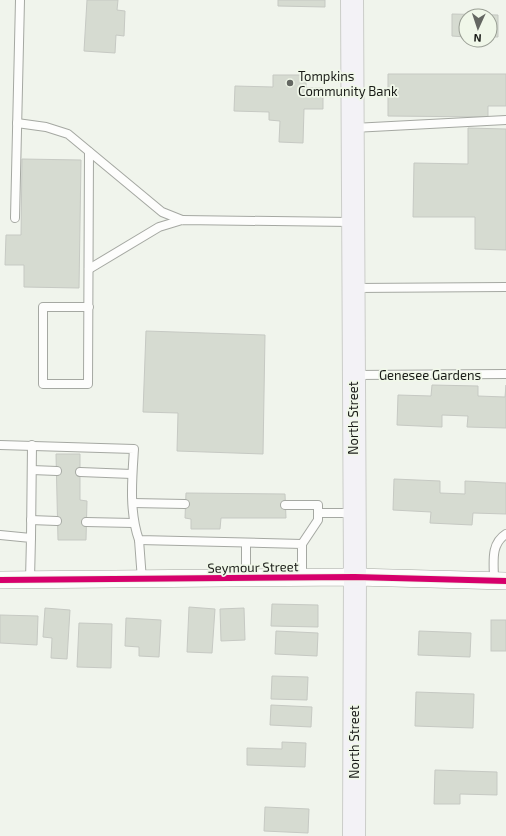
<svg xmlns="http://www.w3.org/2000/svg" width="506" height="836" font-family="'Exo 2',sans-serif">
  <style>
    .building { fill: #d6dbd1; stroke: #c6c9c3 }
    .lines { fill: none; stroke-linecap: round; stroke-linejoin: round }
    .lane-casing { stroke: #a5a8a2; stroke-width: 10 }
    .street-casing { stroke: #a5a8a2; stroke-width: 18 }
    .primary-casing { stroke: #cbcdc9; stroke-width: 24 }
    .lane { stroke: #fdfdfc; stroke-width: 8 }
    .street { stroke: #fdfdfc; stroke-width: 17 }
    .primary { stroke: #f3f2f6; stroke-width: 22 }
    .cycleway-casing { stroke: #f0f7e9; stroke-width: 8 }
    .cycleway { stroke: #d6006c; stroke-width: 6 }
    .poi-dot { fill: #646762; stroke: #f0f7e9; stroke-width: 1.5 }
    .labels { text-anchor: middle; stroke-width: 3.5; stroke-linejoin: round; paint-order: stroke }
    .poi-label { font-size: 13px; fill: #191b17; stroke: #f0f7e9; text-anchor: start }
    .street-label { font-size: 13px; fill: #191b17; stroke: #f0f7e9 }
  </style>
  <rect width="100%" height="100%" fill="#f0f4ec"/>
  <!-- building -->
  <g class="building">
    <path d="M 87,0 L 118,0 L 117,10 L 125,11 L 124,36 L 116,35 L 115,53 L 84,51 Z"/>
    <path d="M 278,0 L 325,0 L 325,7 L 278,6 Z"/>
    <path d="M 452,14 L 498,15 L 498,37 L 490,37 L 490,16 L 466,16 L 466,37 L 452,36 Z"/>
    <path d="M 388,74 L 506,74 L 506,106 L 488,106 L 488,117 L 388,116 Z"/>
    <path d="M 273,75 L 306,75 L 306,88 L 323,88 L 323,109 L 304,109 L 303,143 L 279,142 L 280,121 L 269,120 L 269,112 L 234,111 L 235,86 L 273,87 Z"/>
    <path d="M 468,128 L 506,129 L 506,250 L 475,249 L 475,217 L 413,217 L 414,163 L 468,164 Z"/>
    <path d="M 22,159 L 81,160 L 79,288 L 24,287 L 24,265 L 5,265 L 6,235 L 21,235 Z"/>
    <path d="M 146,331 L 265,335 L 263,454 L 177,451 L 178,413 L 143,412 Z"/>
    <path d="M 432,385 L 478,386 L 478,396 L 505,397 L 506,385 L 506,428 L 467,427 L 468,416 L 442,415 L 442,427 L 397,425 L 398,395 L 431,396 Z"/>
    <path d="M 56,454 L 80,454 L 80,500 L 87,501 L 86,540 L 58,540 Z"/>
    <path d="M 394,479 L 440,481 L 440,493 L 465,494 L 465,481 L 506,483 L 506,514 L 473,513 L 472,525 L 430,523 L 431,512 L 393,510 Z"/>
    <path d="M 186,493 L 285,494 L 286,518 L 221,518 L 220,529 L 191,529 L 191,519 L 185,518 Z"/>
    <path d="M 272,604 L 318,605 L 318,627 L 271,626 Z"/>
    <path d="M 189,607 L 215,609 L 212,653 L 187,652 Z"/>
    <path d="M 45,608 L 70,610 L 67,659 L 51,658 L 52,638 L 43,637 Z"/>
    <path d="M 244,608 L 245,640 L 221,641 L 220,609 Z"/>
    <path d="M 0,615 L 38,616 L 37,645 L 0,643 Z"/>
    <path d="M 126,618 L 161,620 L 159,657 L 139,656 L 139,647 L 125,646 Z"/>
    <rect x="491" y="620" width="15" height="31"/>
    <path d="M 79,623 L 112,624 L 111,668 L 77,667 Z"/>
    <path d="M 276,631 L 318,633 L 317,656 L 275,654 Z"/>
    <path d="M 419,631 L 471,633 L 470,657 L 418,655 Z"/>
    <path d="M 272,676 L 308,677 L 307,700 L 271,699 Z"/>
    <path d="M 416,692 L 474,694 L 473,728 L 415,726 Z"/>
    <path d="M 271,705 L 312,707 L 311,727 L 270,725 Z"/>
    <path d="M 282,742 L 306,743 L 305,767 L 247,765 L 247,748 L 282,749 Z"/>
    <path d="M 435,770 L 497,772 L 497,795 L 460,794 L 460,804 L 434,804 Z"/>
    <path d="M 265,807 L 309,809 L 308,833 L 264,831 Z"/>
  </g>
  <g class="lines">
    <defs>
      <g id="lane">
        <path d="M 17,123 L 46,127 L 68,134 L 162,212 L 182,220"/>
        <path d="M 353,128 L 506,120"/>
        <path d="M 15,218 L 20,0"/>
        <path d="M 89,269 L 159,227 L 182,220 L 351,222"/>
        <path d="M 355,288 L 506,287"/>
        <path d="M 89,307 L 43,307 L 43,384 L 88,384 L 89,152"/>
        <path d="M 355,375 L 506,374"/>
        <path d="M 0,445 L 134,449 C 132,479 129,512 139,540 L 302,544 L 302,577"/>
        <path d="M 32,470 L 57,471"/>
        <path d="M 80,472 L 132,474"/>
        <path d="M 133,503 L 185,504"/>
        <path d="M 285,505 L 318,505 L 318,520 L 302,544"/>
        <path d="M 318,513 L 353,513"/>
        <path d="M 31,520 L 57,521"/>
        <path d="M 86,522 L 133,523"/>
        <path d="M 0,535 L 31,538 L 30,579"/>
        <path d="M 31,538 L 32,445"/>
        <path d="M 139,540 L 142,580"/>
        <path d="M 246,578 L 246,543"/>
        <path d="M 494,580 C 494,563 490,544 506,534"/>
      </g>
      <path id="street" d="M 0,580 L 355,577 L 506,581"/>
      <path id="primary" d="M 352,0 L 355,577 L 354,836"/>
    </defs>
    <!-- lane casing -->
    <use href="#lane" class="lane-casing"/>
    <!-- street casing -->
    <use href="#street" class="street-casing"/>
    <!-- primary casing -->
    <use href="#primary" class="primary-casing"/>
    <!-- lane -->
    <use href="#lane" class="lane"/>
    <!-- street -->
    <use href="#street" class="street"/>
    <!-- primary -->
    <use href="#primary" class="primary"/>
    <defs>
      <path id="cycleway" d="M 0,580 L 355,577 L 506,581"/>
    </defs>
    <!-- cycleway casing -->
    <use href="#cycleway" class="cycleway-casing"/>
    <!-- cycleway -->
    <use href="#cycleway" class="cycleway"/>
  </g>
  <!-- markers -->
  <circle class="poi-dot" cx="290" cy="83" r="4"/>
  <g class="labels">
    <!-- poi labels -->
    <g class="poi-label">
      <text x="298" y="81">Tompkins<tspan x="298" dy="15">Community Bank</tspan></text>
    </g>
    <!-- street labels -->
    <g class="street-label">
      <text x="430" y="380">Genesee Gardens</text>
      <text transform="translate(353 418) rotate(-90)" y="5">North Street</text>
      <text transform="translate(253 567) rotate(-1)" y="5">Seymour Street</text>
      <text transform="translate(354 742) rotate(-90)" y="5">North Street</text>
    </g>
  </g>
  <!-- north arrow -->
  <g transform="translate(478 28) rotate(183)"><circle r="19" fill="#f0f7e9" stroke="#9a9f95"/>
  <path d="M0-3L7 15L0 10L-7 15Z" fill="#646762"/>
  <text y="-6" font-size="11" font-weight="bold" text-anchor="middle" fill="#191b17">N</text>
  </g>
</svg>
